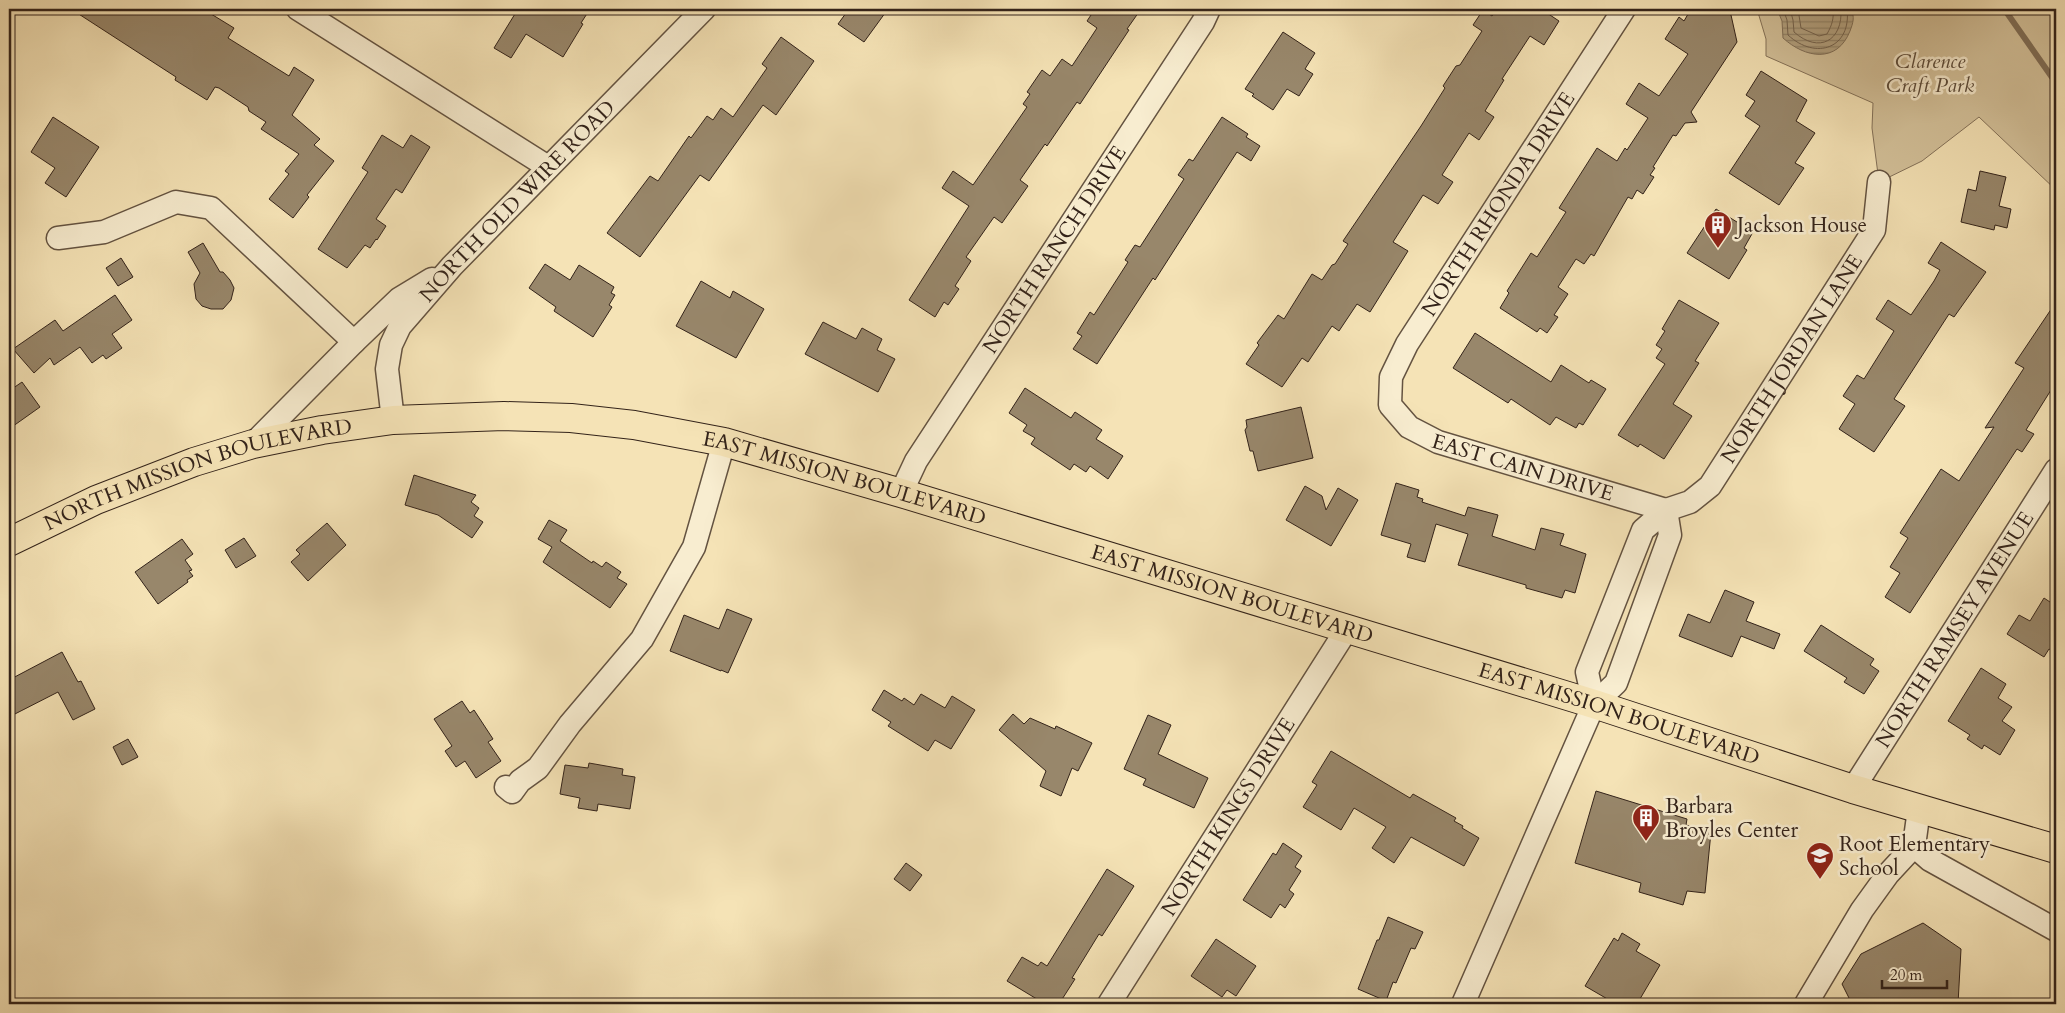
<svg xmlns="http://www.w3.org/2000/svg" width="2065" height="1013" font-family="Cardo,serif">
  <style>
    .park { fill: #d4c29b; stroke: #84725a }
    .water { fill: url(#water-rules); stroke: #806f58 }
    .lines { fill: none; stroke-linecap: round; stroke-linejoin: round }
    .shore { stroke: #73624e; stroke-width: 1 }
    .stream { stroke: #806f58; stroke-width: 6 }
    .building { fill: #98876b; stroke: #33231a }
    .minor-casing { stroke: #645341; stroke-width: 25 }
    .major-casing { stroke: #33231a; stroke-width: 30 }
    .minor { stroke: #f8edd0; stroke-width: 22 }
    .major { stroke: #f5e3b6; stroke-width: 28 }
    .labels { text-anchor: middle; stroke-width: 5; stroke-linejoin: round; paint-order: stroke }
    .park-label { font-size: 21px; font-style: italic; fill: #5b4b3a; stroke: #f8edd0 }
    .street-label { font-size: 21px; fill: #33231a; stroke: #f8edd0 }
    .poi-label { font-size: 21px; fill: #33231a; stroke: #f8edd0; text-anchor: start }
  </style>
  <defs>
    <pattern id="water-rules" width="6" height="5" patternUnits="userSpaceOnUse" patternTransform="scale(1.25)"><rect width="6" height="5" fill="#b3a281"/><path d="M0 2.5h6" fill="none" stroke="#928469"/></pattern>
  </defs>
  <rect width="100%" height="100%" fill="#f5e3b6"/>
  <filter id="stains"><feTurbulence type="fractalNoise" baseFrequency=".004" numOctaves="4"/><feColorMatrix values="0 0 0 0 .2 0 0 0 0 .09 0 0 0 0 .02 0 0 0 .5 -.17"/></filter>
  <radialGradient id="worn" r=".72"><stop offset=".6" stop-color="#630" stop-opacity="0"/><stop offset="1" stop-color="#630" stop-opacity=".3"/></radialGradient>
  <!-- park -->
  <path class="park" d="M 1757,9 L 2056,9 L 2056,190 L 1979,117 L 1922,161 L 1879,182 L 1872,128 L 1873,103 L 1766,56 L 1766,39 Z"/>
  <!-- water -->
  <path class="water" d="M 1777,9 L 1851,9 C 1855,17 1853,23 1850,31 C 1837,64 1805,58 1783,38 L 1782,21 Z"/>
  <g class="lines">
    <!-- shore -->
    <g class="shore">
      <path d="M 1783,9 L 1787,20 L 1788,35 C 1816,61 1852,48 1847,9"/>
      <path d="M 1790,9 L 1793,20 L 1794,32 C 1819,54 1843,41 1841,9"/>
      <path d="M 1798,9 L 1801,28 L 1819,36 L 1827,34 C 1832,25 1834,19 1833,9"/>
    </g>
    <!-- stream -->
    <path class="stream" d="M 2000,9 L 2007,13 L 2056,83"/>
  </g>
  <!-- building -->
  <g class="building">
    <path d="M 71,9 L 203,9 L 234,28 L 228,38 L 289,76 L 294,67 L 314,80 L 292,115 L 320,139 L 314,145 L 334,161 L 307,195 L 309,197 L 293,218 L 269,199 L 289,174 L 285,171 L 299,154 L 261,129 L 266,122 L 249,111 L 248,107 L 219,88 L 215,87 L 207,100 L 175,80 L 176,77 Z"/>
    <path d="M 518,9 L 590,9 L 581,23 L 583,24 L 563,57 L 526,34 L 511,58 L 494,48 Z"/>
    <path d="M 849,9 L 888,9 L 864,42 L 838,24 Z"/>
    <path d="M 1095,9 L 1141,9 L 1127,29 L 1129,30 L 1080,104 L 1077,102 L 1047,146 L 1045,144 L 1020,180 L 1028,186 L 1002,223 L 994,217 L 966,257 L 971,261 L 955,286 L 959,289 L 948,305 L 944,302 L 935,317 L 909,300 L 969,206 L 942,188 L 953,171 L 973,185 L 1027,107 L 1023,104 L 1030,94 L 1027,92 L 1042,70 L 1050,76 L 1062,59 L 1072,66 L 1097,28 L 1087,21 Z"/>
    <path d="M 1497,9 L 1541,9 L 1559,21 L 1544,45 L 1530,36 L 1502,79 L 1504,80 L 1485,111 L 1494,117 L 1479,140 L 1469,133 L 1442,175 L 1453,182 L 1438,204 L 1423,195 L 1393,242 L 1408,251 L 1370,312 L 1357,304 L 1339,331 L 1332,326 L 1308,362 L 1302,358 L 1282,387 L 1246,364 L 1259,345 L 1257,343 L 1278,315 L 1284,319 L 1312,274 L 1322,280 L 1332,265 L 1335,264 L 1348,244 L 1343,241 L 1421,126 L 1445,88 L 1443,86 L 1456,66 L 1460,65 L 1482,31 L 1473,25 L 1483,10 L 1492,16 Z"/>
    <path d="M 1691,9 L 1722,9 L 1731,15 L 1737,42 L 1691,112 L 1697,122 L 1685,123 L 1676,136 L 1673,135 L 1653,167 L 1655,168 L 1650,175 L 1654,177 L 1643,194 L 1637,190 L 1632,199 L 1628,197 L 1594,256 L 1591,254 L 1584,264 L 1576,259 L 1558,287 L 1568,294 L 1554,315 L 1558,317 L 1547,333 L 1540,328 L 1537,332 L 1500,308 L 1509,293 L 1507,291 L 1531,253 L 1537,257 L 1566,212 L 1559,208 L 1597,148 L 1617,161 L 1625,148 L 1627,150 L 1648,118 L 1626,104 L 1639,83 L 1659,96 L 1688,54 L 1665,39 L 1679,17 L 1684,21 Z"/>
    <path d="M 1283,32 L 1315,53 L 1305,69 L 1313,74 L 1299,96 L 1287,89 L 1273,110 L 1252,96 L 1254,94 L 1245,89 Z"/>
    <path d="M 781,37 L 814,61 L 776,115 L 763,105 L 709,181 L 700,175 L 640,257 L 607,233 L 650,176 L 658,181 L 689,136 L 691,138 L 707,116 L 713,120 L 721,108 L 733,117 L 767,68 L 762,64 Z"/>
    <path d="M 1761,71 L 1807,100 L 1796,121 L 1815,133 L 1795,163 L 1804,168 L 1779,205 L 1729,173 L 1760,126 L 1745,116 L 1755,101 L 1746,95 Z"/>
    <path d="M 53,117 L 99,147 L 66,197 L 45,183 L 55,168 L 31,152 Z"/>
    <path d="M 1222,117 L 1248,134 L 1246,137 L 1260,146 L 1251,161 L 1237,152 L 1155,280 L 1153,278 L 1097,364 L 1073,349 L 1082,336 L 1077,333 L 1090,312 L 1094,315 L 1128,262 L 1125,260 L 1135,245 L 1140,247 L 1184,179 L 1178,175 L 1189,159 L 1193,161 Z"/>
    <path d="M 382,135 L 403,148 L 411,135 L 430,147 L 402,193 L 396,189 L 376,219 L 386,226 L 377,240 L 376,239 L 370,248 L 365,245 L 347,268 L 318,249 L 368,172 L 362,168 Z"/>
    <path d="M 1980,171 L 2006,177 L 1999,206 L 2011,209 L 2007,228 L 1995,225 L 1994,230 L 1961,222 L 1968,189 L 1976,191 Z"/>
    <path d="M 1716,209 L 1753,232 L 1744,248 L 1747,250 L 1729,279 L 1687,253 Z"/>
    <path d="M 1941,242 L 1986,272 L 1954,317 L 1949,314 L 1894,399 L 1905,406 L 1874,452 L 1839,429 L 1855,404 L 1843,396 L 1857,375 L 1864,379 L 1894,331 L 1876,319 L 1888,300 L 1911,315 L 1934,281 L 1940,270 L 1928,263 Z"/>
    <path d="M 203,243 L 220,272 L 223,272 L 230,280 L 234,288 L 231,300 L 223,309 L 211,309 L 202,306 L 196,299 L 194,284 L 200,273 L 188,252 Z"/>
    <path d="M 121,258 L 133,277 L 118,286 L 106,268 Z"/>
    <path d="M 545,264 L 570,280 L 579,265 L 614,287 L 611,293 L 615,295 L 609,305 L 612,307 L 593,337 L 554,311 L 556,307 L 529,288 Z"/>
    <path d="M 701,281 L 730,298 L 733,291 L 764,309 L 736,358 L 676,326 Z"/>
    <path d="M 115,295 L 132,320 L 112,334 L 122,348 L 106,359 L 103,355 L 92,363 L 80,347 L 54,365 L 50,358 L 34,373 L 13,349 L 55,320 L 63,331 Z"/>
    <path d="M 1679,300 L 1719,323 L 1695,361 L 1699,363 L 1673,404 L 1692,416 L 1664,459 L 1640,444 L 1638,447 L 1618,435 L 1665,364 L 1656,358 L 1662,349 L 1656,345 L 1665,331 L 1662,329 Z"/>
    <path d="M 2056,302 L 2056,382 L 2026,430 L 2034,434 L 2022,452 L 2017,449 L 1910,613 L 1885,597 L 1900,573 L 1890,567 L 1908,538 L 1900,533 L 1941,469 L 1959,481 L 1994,427 L 1985,428 L 2024,368 L 2015,363 Z"/>
    <path d="M 823,322 L 856,339 L 862,328 L 882,339 L 877,350 L 895,359 L 878,392 L 805,354 Z"/>
    <path d="M 1475,333 L 1551,382 L 1561,365 L 1589,383 L 1591,380 L 1606,389 L 1583,425 L 1579,423 L 1576,428 L 1556,417 L 1550,425 L 1511,399 L 1508,403 L 1453,368 Z"/>
    <path d="M 22,382 L 40,407 L 9,429 L 9,391 Z"/>
    <path d="M 1025,388 L 1071,418 L 1075,412 L 1102,430 L 1096,439 L 1123,456 L 1108,479 L 1090,466 L 1086,472 L 1074,464 L 1070,470 L 1031,444 L 1035,438 L 1023,431 L 1027,425 L 1009,413 Z"/>
    <path d="M 1301,407 L 1313,458 L 1258,471 L 1253,451 L 1250,451 L 1245,430 L 1247,427 L 1246,420 Z"/>
    <path d="M 414,475 L 476,495 L 471,502 L 479,508 L 474,516 L 483,522 L 472,538 L 438,515 L 405,505 Z"/>
    <path d="M 1396,483 L 1419,490 L 1417,497 L 1423,499 L 1422,502 L 1465,516 L 1468,507 L 1498,515 L 1492,536 L 1535,550 L 1541,528 L 1564,534 L 1560,545 L 1586,554 L 1575,593 L 1565,590 L 1562,598 L 1526,588 L 1526,585 L 1458,565 L 1468,534 L 1436,524 L 1425,562 L 1407,557 L 1411,544 L 1381,535 Z"/>
    <path d="M 1305,486 L 1322,496 L 1326,510 L 1338,488 L 1358,500 L 1331,546 L 1286,520 Z"/>
    <path d="M 549,520 L 567,530 L 560,541 L 592,563 L 593,561 L 602,567 L 606,562 L 621,572 L 617,578 L 627,584 L 610,608 L 543,562 L 552,547 L 538,539 Z"/>
    <path d="M 327,523 L 346,545 L 308,581 L 291,562 L 300,554 L 296,550 Z"/>
    <path d="M 244,538 L 256,556 L 236,568 L 225,550 Z"/>
    <path d="M 182,539 L 193,554 L 185,560 L 192,570 L 189,571 L 193,576 L 187,580 L 188,582 L 158,604 L 135,572 Z"/>
    <path d="M 1725,590 L 1754,602 L 1746,621 L 1780,634 L 1774,649 L 1741,636 L 1732,657 L 1679,636 L 1688,614 L 1710,623 Z"/>
    <path d="M 2044,598 L 2056,606 L 2056,653 L 2049,649 L 2044,657 L 2007,634 L 2019,615 L 2030,621 Z"/>
    <path d="M 727,609 L 752,619 L 728,673 L 721,670 L 721,671 L 670,651 L 684,615 L 719,629 Z"/>
    <path d="M 1821,625 L 1874,659 L 1870,665 L 1879,671 L 1864,694 L 1844,682 L 1847,678 L 1804,651 Z"/>
    <path d="M 62,652 L 78,682 L 81,681 L 95,709 L 73,720 L 58,692 L 9,717 L 9,680 Z"/>
    <path d="M 1981,668 L 2006,684 L 1998,698 L 2012,707 L 2002,721 L 2015,730 L 2000,755 L 1984,745 L 1982,749 L 1967,739 L 1970,735 L 1948,721 Z"/>
    <path d="M 884,690 L 902,701 L 904,698 L 914,705 L 921,694 L 945,708 L 952,696 L 975,710 L 951,749 L 935,740 L 928,751 L 888,726 L 891,722 L 872,710 Z"/>
    <path d="M 462,701 L 470,713 L 474,710 L 493,739 L 488,742 L 501,761 L 476,778 L 465,761 L 456,767 L 445,751 L 452,746 L 434,719 Z"/>
    <path d="M 1013,714 L 1024,724 L 1030,718 L 1055,729 L 1056,726 L 1092,743 L 1078,771 L 1072,768 L 1061,796 L 1040,786 L 1046,771 L 999,730 Z"/>
    <path d="M 1148,715 L 1171,725 L 1158,754 L 1208,778 L 1194,808 L 1143,785 L 1146,779 L 1124,769 Z"/>
    <path d="M 128,739 L 138,757 L 122,765 L 113,747 Z"/>
    <path d="M 1331,751 L 1410,798 L 1413,794 L 1456,818 L 1454,821 L 1463,826 L 1462,828 L 1479,838 L 1464,866 L 1411,837 L 1394,863 L 1372,848 L 1386,827 L 1354,808 L 1341,830 L 1303,807 L 1317,785 L 1312,782 Z"/>
    <path d="M 589,763 L 623,769 L 622,775 L 635,777 L 630,809 L 598,804 L 597,811 L 578,808 L 580,798 L 560,794 L 565,765 L 588,768 Z"/>
    <path d="M 1596,791 L 1687,819 L 1686,825 L 1711,832 L 1705,893 L 1687,891 L 1683,905 L 1639,892 L 1641,883 L 1575,863 Z"/>
    <path d="M 1283,843 L 1302,856 L 1295,867 L 1301,871 L 1289,890 L 1294,894 L 1285,908 L 1280,904 L 1271,918 L 1243,900 L 1273,853 L 1276,855 Z"/>
    <path d="M 906,863 L 922,875 L 910,891 L 894,879 Z"/>
    <path d="M 1107,869 L 1134,886 L 1102,936 L 1099,934 L 1072,978 L 1075,979 L 1059,1004 L 1045,1004 L 1007,981 L 1022,957 L 1038,966 L 1041,962 L 1047,966 Z"/>
    <path d="M 1388,917 L 1423,932 L 1415,949 L 1411,948 L 1396,983 L 1393,982 L 1386,1001 L 1358,989 L 1377,940 L 1379,940 Z"/>
    <path d="M 1923,923 L 1961,949 L 1958,1004 L 1852,1004 L 1842,984 L 1861,954 Z"/>
    <path d="M 1622,933 L 1640,944 L 1636,951 L 1660,965 L 1637,1004 L 1616,1004 L 1585,986 L 1614,938 L 1618,941 Z"/>
    <path d="M 1216,939 L 1256,966 L 1236,996 L 1227,990 L 1222,997 L 1191,976 Z"/>
  </g>
  <g class="lines">
    <defs>
      <g id="minor">
        <path d="M 298,9 L 548,167"/>
        <path id="s1" d="M 1624,9 L 1407,344 L 1391,377 L 1390,405 L 1409,427 L 1438,442 L 1666,510"/>
        <path d="M 58,238 L 104,232 L 176,202 L 211,208 L 354,342"/>
        <path id="s2" d="M 393,420 L 387,369 L 391,345 L 400,326 L 452,266 L 704,9"/>
        <path d="M 253,444 L 354,342 L 399,299 L 432,279"/>
        <path id="s3" d="M 901,493 L 916,461 L 1203,22 L 1209,9"/>
        <path id="s4" d="M 1594,704 L 1587,672 L 1643,530 L 1666,510 L 1690,502 L 1710,486 L 1874,230 L 1879,182"/>
        <path d="M 506,787 L 512,792 L 520,781 L 538,768 L 570,724 L 642,639 L 694,547 L 724,442"/>
        <path id="s5" d="M 1853,789 L 2056,470"/>
        <path d="M 1919,809 L 1914,846 L 1930,860 L 2056,930"/>
        <path id="s6" d="M 1109,1004 L 1347,629"/>
        <path d="M 1463,1004 L 1594,704 L 1616,683 L 1670,535 L 1666,510"/>
        <path d="M 1806,1004 L 1862,910 L 1888,874 L 1914,846"/>
      </g>
      <g id="major">
        <path id="s7" d="M 9,542 L 96,500 L 194,462 L 253,444 L 322,430 L 393,420 L 504,416 L 571,418 L 634,425 L 724,442 L 901,493 L 1594,704 L 1853,789 L 2056,849"/>
      </g>
    </defs>
    <!-- minor casing -->
    <use href="#minor" class="minor-casing"/>
    <!-- major casing -->
    <use href="#major" class="major-casing"/>
    <!-- minor -->
    <use href="#minor" class="minor"/>
    <!-- major -->
    <use href="#major" class="major"/>
  </g>
  <!-- icons -->
  <defs>
    <symbol id="building-pin" viewBox="-11 -11 22 30"><path d="M0 17L-7.5 6A9.5 9.5 0 1 1 7.5 6Z" fill="#8f2418" stroke="#f8edd0"/><path d="M-4-6H4V6H1V3H-1V6H-4ZM-2.5-4.3h1.7v1.8h-1.7ZM.8-4.3h1.7v1.8H.8ZM-2.5-1h1.7V.8h-1.7ZM.8-1h1.7V.8H.8Z" fill="#fff"/></symbol>
    <symbol id="school-pin" viewBox="-11 -11 22 30"><path d="M0 17L-7.5 6A9.5 9.5 0 1 1 7.5 6Z" fill="#8f2418" stroke="#f8edd0"/><path d="M0-5L7-2L0 1L-7-2ZM-4 1L0 2.5L4 1V4Q0 6-4 4Z" fill="#fff"/></symbol>
  </defs>
  <g fill-rule="evenodd">
    <use href="#building-pin" x="1702" y="209" width="32" height="43"/>
    <use href="#building-pin" x="1630" y="802" width="32" height="43"/>
    <use href="#school-pin" x="1804" y="840" width="32" height="43"/>
  </g>
  <g class="labels">
    <!-- park labels -->
    <g class="park-label">
      <text x="1930" y="68">Clarence<tspan x="1930" dy="24">Craft Park</tspan></text>
    </g>
    <!-- street labels -->
    <g class="street-label">
      <text dy="7" stroke="none"><textPath href="#s2" startOffset="268">NORTH OLD WIRE ROAD</textPath></text>
      <text transform="translate(1498 204) rotate(-57)" y="7">NORTH RHONDA DRIVE</text>
      <text dy="7" stroke="none"><textPath href="#s3" startOffset="288">NORTH RANCH DRIVE</textPath></text>
      <text dy="7" stroke="none"><textPath href="#s4" startOffset="418">NORTH JORDAN LANE</textPath></text>
      <text dy="7" stroke="none"><textPath href="#s1" startOffset="614">EAST CAIN DRIVE</textPath></text>
      <text dy="7" stroke="none"><textPath href="#s7" startOffset="202">NORTH MISSION BOULEVARD</textPath></text>
      <text dy="7" stroke="none"><textPath href="#s7" startOffset="864">EAST MISSION BOULEVARD</textPath></text>
      <text dy="7" stroke="none"><textPath href="#s7" startOffset="1269">EAST MISSION BOULEVARD</textPath></text>
      <text dy="7" stroke="none"><textPath href="#s5" startOffset="189">NORTH RAMSEY AVENUE</textPath></text>
      <text dy="7" stroke="none"><textPath href="#s7" startOffset="1674">EAST MISSION BOULEVARD</textPath></text>
      <text dy="7" stroke="none"><textPath href="#s6" startOffset="222">NORTH KINGS DRIVE</textPath></text>
    </g>
    <!-- poi labels -->
    <g class="poi-label">
      <text x="1737" y="232">Jackson House</text>
      <text x="1665" y="813">Barbara<tspan x="1665" dy="24">Broyles Center</tspan></text>
      <text x="1839" y="851">Root Elementary<tspan x="1839" dy="24">School</tspan></text>
    </g>
  </g>
  <!-- margin -->
  <rect width="2065" height="1013" fill="none" stroke="#f5e3b6" stroke-width="30"/>
  <rect x="10" y="10" width="2045" height="993" fill="none" stroke="#33231a" stroke-width="2.5"/>
  <rect x="15" y="15" width="2035" height="983" fill="none" stroke="#33231a"/>
  <!-- scale -->
  <path d="M1882 980v8h65v-8" fill="none" stroke="#33231a" stroke-width="2.5"/>
  <text x="1890" y="980" font-size="15" fill="#33231a" stroke="#f8edd0" stroke-width="4" paint-order="stroke">20 m</text>
  <rect width="100%" height="100%" filter="url(#stains)"/>
  <rect width="100%" height="100%" fill="url(#worn)"/>
</svg>
